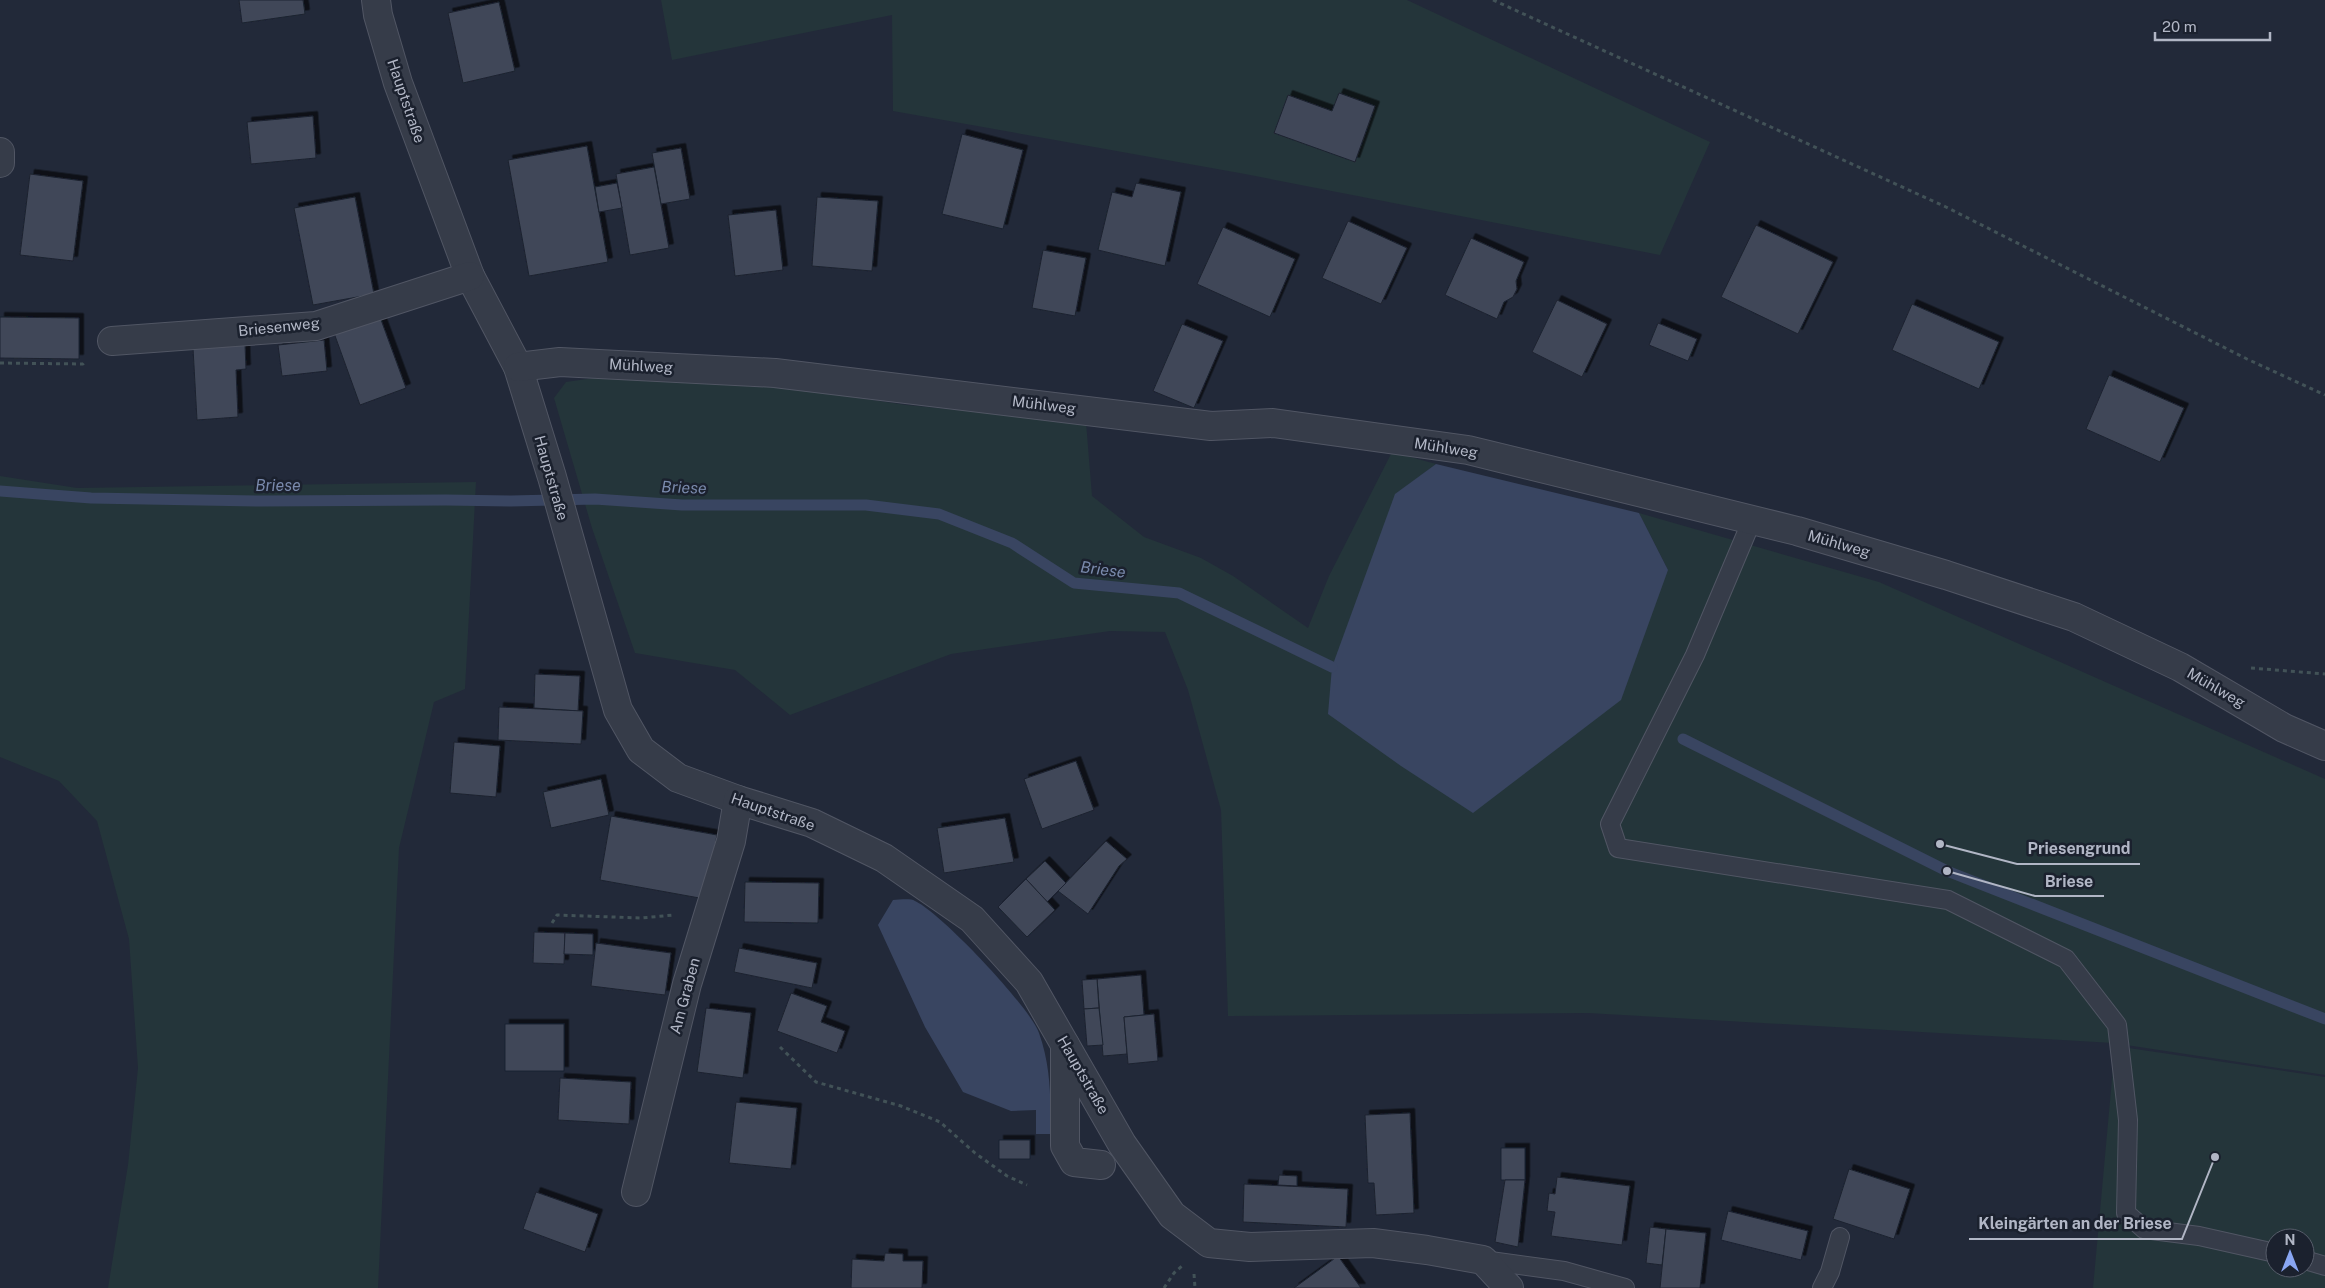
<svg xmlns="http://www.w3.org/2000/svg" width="2325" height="1288" font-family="'Public Sans',sans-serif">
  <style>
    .green { fill: #24353a; fill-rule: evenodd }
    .water { fill: #394561 }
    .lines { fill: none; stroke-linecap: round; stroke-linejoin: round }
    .stream { stroke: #394561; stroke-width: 11 }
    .building { fill: #3f4758; stroke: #1d2330; filter: url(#shadow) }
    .lane-casing { stroke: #515664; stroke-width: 20 }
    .street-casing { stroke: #515664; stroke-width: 30 }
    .path { stroke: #425257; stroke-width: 3; stroke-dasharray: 4 4; stroke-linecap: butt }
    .lane { stroke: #363c49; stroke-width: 18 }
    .street { stroke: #363c49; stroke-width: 28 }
    .labels { text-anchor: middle; stroke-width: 5; stroke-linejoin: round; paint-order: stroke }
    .street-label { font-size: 15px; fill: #b1b6c5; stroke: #1b212e }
    .water-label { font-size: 16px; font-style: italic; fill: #7a8aac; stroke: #1b212e }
    .leader { fill: none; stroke: #b1b6c5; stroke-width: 2 }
    .callout-dot { fill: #b1b6c5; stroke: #1b212e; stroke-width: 2 }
    .callout-label { font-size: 16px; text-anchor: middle; font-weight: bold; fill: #b1b6c5; stroke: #1b212e; stroke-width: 5; stroke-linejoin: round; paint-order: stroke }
  </style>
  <defs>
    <filter id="shadow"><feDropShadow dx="4.5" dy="-4.5" stdDeviation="0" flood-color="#0009"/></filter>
  </defs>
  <rect width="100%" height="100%" fill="#222939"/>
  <!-- green -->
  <g class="green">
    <path d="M 661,0 L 1407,0 L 1710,142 L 1660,255 L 1245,174 L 893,111 L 892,15 L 672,60 Z"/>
    <path d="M 600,377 L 799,389 L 906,405 L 1086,422 L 1092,496 L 1144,537 L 1201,558 L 1233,576 L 1308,628 L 1329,576 L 1392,452 L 1436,464 L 1395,495 L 1668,570 L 1639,513 L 1879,582 L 2325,779 L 2325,1075 L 2113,1043 L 1588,1013 L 1228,1016 L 1221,810 L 1188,690 L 1165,632 L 1110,631 L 951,654 L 790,715 L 735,670 L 635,653 L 592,528 L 554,398 L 566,382 Z"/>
    <path d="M 0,476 L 77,488 L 476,482 L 465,689 L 434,702 L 399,848 L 378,1288 L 108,1288 L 128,1165 L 138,1068 L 129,939 L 97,821 L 59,781 L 0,757 Z"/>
    <path d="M 2115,1046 L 2325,1077 L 2325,1288 L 2093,1288 ZM 2275,1238 L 2305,1238 L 2305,1268 L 2275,1268 Z"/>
  </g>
  <!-- water -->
  <g class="water">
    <path d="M 1436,464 L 1639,513 L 1668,570 L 1621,700 L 1473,813 L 1401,766 L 1328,714 L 1332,667 L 1395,494 Z"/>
    <path d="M 893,900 C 899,900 910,898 915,901 C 941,913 1030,1007 1039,1033 C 1051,1067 1051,1099 1050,1134 L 1036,1134 L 1036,1110 L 1011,1111 L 963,1092 L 925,1027 L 878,925 Z"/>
  </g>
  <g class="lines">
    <!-- stream -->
    <g class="stream">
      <path d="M 0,491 L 91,498 L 260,501 L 446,500 L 511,501 L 595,499 L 682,505 L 866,505 L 939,514 L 1012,543 L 1074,583 L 1179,593 L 1332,667"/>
      <path d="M 1683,739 L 1947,871 L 2325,1019"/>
    </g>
  </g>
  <!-- building -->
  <g class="building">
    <path d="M 239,0 L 303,0 L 305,14 L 242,23 Z"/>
    <path d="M 499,2 L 515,71 L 463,83 L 448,13 Z"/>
    <path d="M 1339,93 L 1375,106 L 1355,162 L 1274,133 L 1288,95 L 1332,111 Z"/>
    <path d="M 313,116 L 316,158 L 251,164 L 247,122 Z"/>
    <path d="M 962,134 L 1023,150 L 1003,229 L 942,214 Z"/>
    <path d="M 587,146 L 608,262 L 529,276 L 508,160 Z"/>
    <path d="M 681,148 L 690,199 L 661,204 L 652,153 Z"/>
    <path d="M 654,167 L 669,248 L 630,255 L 616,174 Z"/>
    <path d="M 30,174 L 83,181 L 73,261 L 20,255 Z"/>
    <path d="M 617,183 L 622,208 L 599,212 L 595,187 Z"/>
    <path d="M 1136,183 L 1181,192 L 1165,266 L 1098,250 L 1112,192 L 1132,197 Z"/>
    <path d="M 355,197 L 374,294 L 313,305 L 294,208 Z"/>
    <path d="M 817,197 L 878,201 L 872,271 L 812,266 Z"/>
    <path d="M 776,210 L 783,270 L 735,276 L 728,215 Z"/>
    <path d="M 1348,221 L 1407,248 L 1381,304 L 1322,278 Z"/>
    <path d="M 1756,225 L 1833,262 L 1798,334 L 1721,297 Z"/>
    <path d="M 1223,227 L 1295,259 L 1270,317 L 1197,284 Z"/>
    <path d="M 1471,238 L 1524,262 L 1516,281 L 1517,289 L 1513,297 L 1504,302 L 1497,319 L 1445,295 Z"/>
    <path d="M 1043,250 L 1086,258 L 1075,316 L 1032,308 Z"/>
    <path d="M 1557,300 L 1607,324 L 1582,377 L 1532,352 Z"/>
    <path d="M 1912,304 L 1999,342 L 1979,389 L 1892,350 Z"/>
    <path d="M 0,317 L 79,318 L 79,359 L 0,358 Z"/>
    <path d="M 380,317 L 406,388 L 360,405 L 334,333 Z"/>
    <path d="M 1658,323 L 1697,339 L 1688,361 L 1649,345 Z"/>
    <path d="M 1182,324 L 1223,341 L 1194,408 L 1153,391 Z"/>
    <path d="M 324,340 L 327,371 L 282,376 L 278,345 Z"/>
    <path d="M 245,345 L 246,369 L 236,370 L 238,417 L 197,420 L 193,348 Z"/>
    <path d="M 2109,375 L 2184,408 L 2160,462 L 2086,429 Z"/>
    <path d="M 535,674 L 580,676 L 578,711 L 534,708 Z"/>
    <path d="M 499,707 L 583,711 L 581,744 L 498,740 Z"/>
    <path d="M 454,742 L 500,746 L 496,797 L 450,793 Z"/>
    <path d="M 1076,761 L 1094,810 L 1042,829 L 1024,779 Z"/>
    <path d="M 601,779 L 609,815 L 551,828 L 543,792 Z"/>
    <path d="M 611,816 L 717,835 L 705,899 L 600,880 Z"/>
    <path d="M 1005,818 L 1014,862 L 944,873 L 937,828 Z"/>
    <path d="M 1106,841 L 1127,859 L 1119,866 L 1088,914 L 1058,891 Z"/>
    <path d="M 1045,861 L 1066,883 L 1047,902 L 1026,879 Z"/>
    <path d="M 1026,879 L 1055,910 L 1027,937 L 998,907 Z"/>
    <path d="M 745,882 L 819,883 L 818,923 L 744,922 Z"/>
    <path d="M 534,932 L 565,933 L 564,964 L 533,963 Z"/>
    <path d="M 565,933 L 593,934 L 593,955 L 564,954 Z"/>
    <path d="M 596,943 L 671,953 L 665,995 L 591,986 Z"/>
    <path d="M 739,948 L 817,963 L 812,988 L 734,972 Z"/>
    <path d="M 1141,975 L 1144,1015 L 1124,1017 L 1127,1054 L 1103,1056 L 1097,979 Z"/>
    <path d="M 1097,979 L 1099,1008 L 1084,1009 L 1082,980 Z"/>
    <path d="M 791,993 L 827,1006 L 821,1022 L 845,1031 L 837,1053 L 777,1031 Z"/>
    <path d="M 706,1008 L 751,1013 L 743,1078 L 697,1072 Z"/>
    <path d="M 1099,1008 L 1103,1045 L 1087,1046 L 1084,1009 Z"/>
    <path d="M 1154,1014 L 1158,1061 L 1128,1064 L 1124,1017 Z"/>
    <rect x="505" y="1024" width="59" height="47"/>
    <path d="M 560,1078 L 631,1082 L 629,1124 L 558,1120 Z"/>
    <path d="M 736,1102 L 797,1108 L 791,1169 L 729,1163 Z"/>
    <path d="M 1410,1113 L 1414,1213 L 1376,1215 L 1374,1183 L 1368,1183 L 1365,1115 Z"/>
    <rect x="999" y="1140" width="31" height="19"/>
    <rect x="1501" y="1148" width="24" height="32"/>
    <path d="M 1849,1169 L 1910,1189 L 1894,1239 L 1833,1219 Z"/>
    <path d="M 1279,1175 L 1297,1176 L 1297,1186 L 1278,1185 Z"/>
    <path d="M 1557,1177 L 1630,1186 L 1622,1245 L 1551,1236 L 1555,1212 L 1547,1211 L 1549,1193 L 1555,1194 Z"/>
    <path d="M 1505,1180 L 1525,1180 L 1518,1247 L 1495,1242 Z"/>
    <path d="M 1244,1184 L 1348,1189 L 1346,1227 L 1243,1222 Z"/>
    <path d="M 536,1192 L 598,1214 L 585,1252 L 523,1229 Z"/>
    <path d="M 1728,1211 L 1808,1231 L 1801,1260 L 1721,1240 Z"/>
    <path d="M 1650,1227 L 1666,1229 L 1662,1265 L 1646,1263 Z"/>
    <path d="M 1666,1229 L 1706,1233 L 1700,1288 L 1660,1288 Z"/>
    <path d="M 885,1253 L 903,1254 L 903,1261 L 923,1261 L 922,1288 L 851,1288 L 852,1259 L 884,1261 Z"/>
    <path d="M 1338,1256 L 1361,1288 L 1294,1288 Z"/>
  </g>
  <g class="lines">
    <defs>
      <g id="lane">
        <path d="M 1752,520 L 1695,655 L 1610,824 L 1618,848 L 1948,900 L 2066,959 L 2117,1025 L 2128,1120 L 2126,1213 L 2144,1229 L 2199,1236 L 2275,1253"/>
        <path d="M 1483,1260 L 1564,1271 L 1625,1288"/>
        <path d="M 2305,1260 L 2325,1266"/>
        <path d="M 1822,1288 L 1830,1272 L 1840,1237"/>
      </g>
      <g id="street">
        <path d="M 376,0 L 378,15 L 398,83 L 470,276 L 518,367 L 552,477 L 618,710 L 641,750 L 678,778 L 738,800 L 812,823 L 884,858 L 972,919 L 1029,982 L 1122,1144 L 1172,1215 L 1209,1243 L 1250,1247 L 1373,1243 L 1427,1250 L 1483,1260 L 1509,1288"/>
        <path d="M 0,152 L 0,163"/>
        <path d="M 112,341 L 316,326 L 470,276"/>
        <path d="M 518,367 L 560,362 L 775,373 L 1211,426 L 1273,423 L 1468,450 L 1797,531 L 1946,575 L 2074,617 L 2180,667 L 2284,728 L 2325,746"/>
        <path d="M 1065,1045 L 1065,1146 L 1074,1162 L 1101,1165"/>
        <path d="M 636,1192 L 687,984 L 731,841 L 738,800"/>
      </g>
    </defs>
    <!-- lane casing -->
    <use href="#lane" class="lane-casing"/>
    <!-- street casing -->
    <use href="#street" class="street-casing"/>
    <!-- path -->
    <g class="path">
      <path d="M 1493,0 L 1946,207 L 2247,359 L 2325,395"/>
      <path d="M 0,363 L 83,364 L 86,361"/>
      <path d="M 2251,668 L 2325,674"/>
      <path d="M 552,923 L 557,915 L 641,918 L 674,915"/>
      <path d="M 780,1047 L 816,1082 L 901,1106 L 940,1122 L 975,1153 L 1007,1176 L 1027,1185"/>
      <path d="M 1194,1274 L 1195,1288"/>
      <path d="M 1164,1288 L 1174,1273 L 1182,1266"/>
    </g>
    <!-- lane -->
    <use href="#lane" class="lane"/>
    <!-- street -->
    <use href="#street" class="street"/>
  </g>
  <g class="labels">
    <!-- street labels -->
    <g class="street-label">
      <text transform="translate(406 101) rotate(71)" y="5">Hauptstraße</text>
      <text transform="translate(279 327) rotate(-6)" y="5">Briesenweg</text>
      <text transform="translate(641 366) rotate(3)" y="5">Mühlweg</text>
      <text transform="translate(1044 405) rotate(7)" y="5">Mühlweg</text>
      <text transform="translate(1446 448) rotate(9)" y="5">Mühlweg</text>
      <text transform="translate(551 478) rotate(74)" y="5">Hauptstraße</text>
      <text transform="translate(1839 544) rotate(16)" y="5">Mühlweg</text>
      <text transform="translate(2216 688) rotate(30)" y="5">Mühlweg</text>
      <text transform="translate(773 812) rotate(19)" y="5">Hauptstraße</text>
      <text transform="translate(685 996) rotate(-75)" y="5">Am Graben</text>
      <text transform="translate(1083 1075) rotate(60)" y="5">Hauptstraße</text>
    </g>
    <!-- water labels -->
    <g class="water-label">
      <text x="278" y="491">Briese</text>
      <text transform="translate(684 487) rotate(2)" y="6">Briese</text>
      <text transform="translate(1103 569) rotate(7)" y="6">Briese</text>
    </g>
  </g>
  <!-- callouts -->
  <path class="leader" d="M1940 844L2017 864H2140M1947 871L2035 896H2104M2215 1157L2182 1239H1969"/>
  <g class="callout-dot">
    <circle cx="1940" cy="844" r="5"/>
    <circle cx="1947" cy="871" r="5"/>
    <circle cx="2215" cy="1157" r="5"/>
  </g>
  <g class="callout-label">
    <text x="2079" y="854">Priesengrund</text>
    <text x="2069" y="887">Briese</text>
    <text x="2075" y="1229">Kleingärten an der Briese</text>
  </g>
  <!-- north arrow -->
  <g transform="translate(2290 1253)"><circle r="24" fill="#1b212e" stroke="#575d6a"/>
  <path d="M0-4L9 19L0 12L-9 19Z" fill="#89a6f2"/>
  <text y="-8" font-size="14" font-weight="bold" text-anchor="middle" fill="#b1b6c5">N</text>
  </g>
  <!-- scale -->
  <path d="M2155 32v8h115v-8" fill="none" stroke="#b1b6c5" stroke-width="2.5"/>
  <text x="2162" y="32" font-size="15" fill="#b1b6c5" stroke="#1b212e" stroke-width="4" paint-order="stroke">20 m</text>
</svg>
